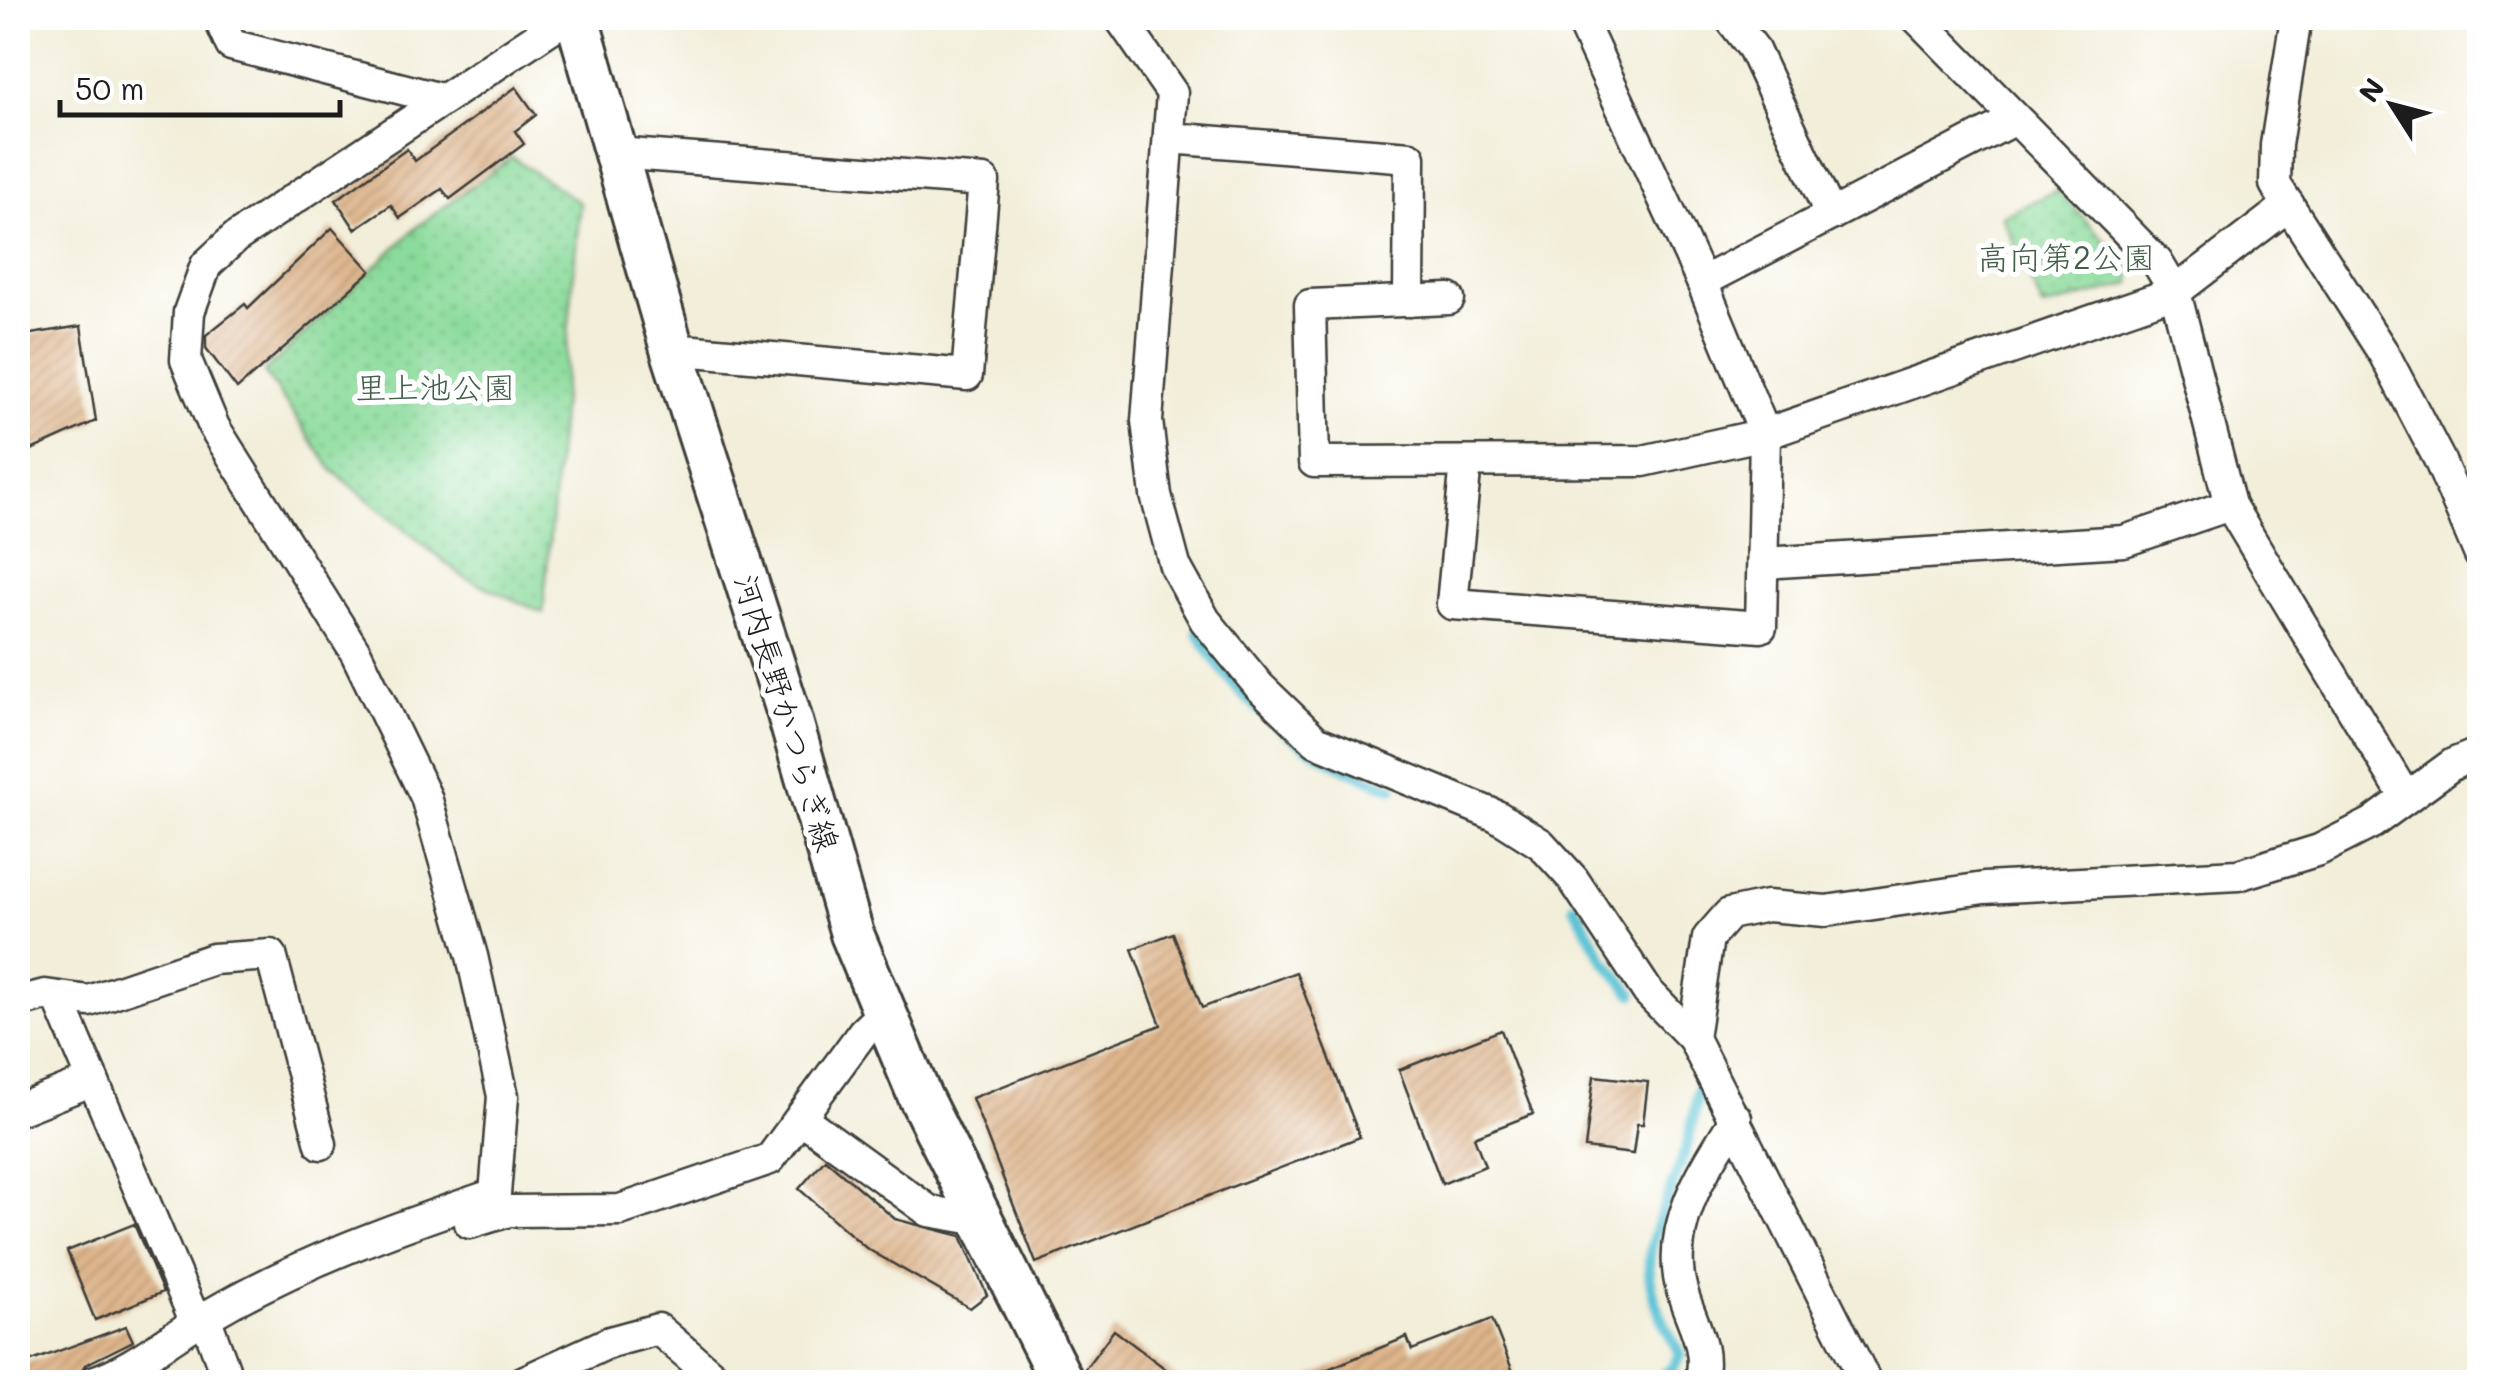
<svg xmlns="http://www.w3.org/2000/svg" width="2497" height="1400" font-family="Mali,'Klee One',sans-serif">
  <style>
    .park { fill: url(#park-dots); stroke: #547c5c; stroke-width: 2.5 }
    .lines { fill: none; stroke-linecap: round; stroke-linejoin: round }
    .stream { stroke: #58c1d4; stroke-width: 11 }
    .building { fill: url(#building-hatch) }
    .street-casing { stroke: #3c3c38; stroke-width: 35 }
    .secondary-casing { stroke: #3c3c38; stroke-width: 48 }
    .street { stroke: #fff; stroke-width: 30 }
    .secondary { stroke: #fff; stroke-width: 42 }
    .labels { text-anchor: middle; stroke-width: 10; stroke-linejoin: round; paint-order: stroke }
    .park-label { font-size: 32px; fill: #435f48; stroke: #fff }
    .street-label { font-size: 32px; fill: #1c1c1c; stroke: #fff }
  </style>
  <defs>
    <pattern id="park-dots" width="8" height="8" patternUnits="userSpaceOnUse" patternTransform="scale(2.5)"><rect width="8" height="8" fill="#8bdb9b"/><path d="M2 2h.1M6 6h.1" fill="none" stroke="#77bb85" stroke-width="1.8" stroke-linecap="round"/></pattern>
    <pattern id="building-hatch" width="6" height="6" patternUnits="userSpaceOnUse" patternTransform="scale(2.5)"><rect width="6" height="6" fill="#deb58c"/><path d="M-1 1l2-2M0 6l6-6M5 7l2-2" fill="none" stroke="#be9b78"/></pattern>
  </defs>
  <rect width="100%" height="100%" fill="#fff"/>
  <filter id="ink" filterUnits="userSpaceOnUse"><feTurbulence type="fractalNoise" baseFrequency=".01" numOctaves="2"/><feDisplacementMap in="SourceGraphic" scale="20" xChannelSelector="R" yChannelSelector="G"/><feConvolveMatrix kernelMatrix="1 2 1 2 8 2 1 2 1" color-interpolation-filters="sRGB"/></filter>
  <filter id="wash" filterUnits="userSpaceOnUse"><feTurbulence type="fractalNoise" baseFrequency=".0048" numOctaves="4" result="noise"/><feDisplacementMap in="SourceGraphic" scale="40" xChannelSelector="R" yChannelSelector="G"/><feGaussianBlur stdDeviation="2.25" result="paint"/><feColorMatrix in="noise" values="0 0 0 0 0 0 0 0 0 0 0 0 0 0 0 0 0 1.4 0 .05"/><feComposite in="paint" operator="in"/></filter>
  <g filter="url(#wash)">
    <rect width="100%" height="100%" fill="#f2eed9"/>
    <!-- park -->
    <g class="park">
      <path d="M 512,157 L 580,203 L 543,613 L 462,576 L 332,470 L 264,372 L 419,225 Z"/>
      <path d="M 2058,190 L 2131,269 L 2131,284 L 2043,308 L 2002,216 Z"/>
    </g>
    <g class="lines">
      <!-- stream -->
      <g class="stream">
        <path d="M 1198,632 C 1239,709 1313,760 1393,788"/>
        <path d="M 1574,906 L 1604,960 L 1633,994"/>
        <path d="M 1653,1382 L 1673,1368 L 1680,1354 C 1624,1255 1656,1242 1686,1148 C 1693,1126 1696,1102 1700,1079 L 1696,1070"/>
      </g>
    </g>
    <g id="blocks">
      <!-- building -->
      <g class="building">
        <path d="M 516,87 L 536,115 L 515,131 L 524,144 L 450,199 L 442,189 L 400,218 L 391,205 L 355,229 L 336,200 L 407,149 L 415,161 Z"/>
        <path d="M 332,228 L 371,271 L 237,389 L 206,348 L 206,335 L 245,304 L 248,308 Z"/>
        <path d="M 81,326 L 96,421 L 18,456 L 18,336 Z"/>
        <path d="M 1173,933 L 1202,1008 L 1296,972 L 1360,1137 L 1036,1263 L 972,1098 L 1161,1025 L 1132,949 Z"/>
        <path d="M 1501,1030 L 1533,1114 L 1474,1137 L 1485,1166 L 1442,1184 L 1399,1070 Z"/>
        <path d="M 1594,1076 L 1648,1082 L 1643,1124 L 1637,1124 L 1633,1154 L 1585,1148 Z"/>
        <path d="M 825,1159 L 895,1219 L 961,1236 L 987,1295 L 970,1308 L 866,1248 L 799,1189 Z"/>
        <path d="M 134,1224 L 163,1292 L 95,1320 L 67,1251 Z"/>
        <path d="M 1492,1319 L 1517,1382 L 1296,1382 L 1407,1337 L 1412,1350 Z"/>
        <path d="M 126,1326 L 133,1341 L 85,1365 L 75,1382 L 18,1382 L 18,1366 Z"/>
        <path d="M 1114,1330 L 1183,1382 L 1087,1382 L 1084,1370 Z"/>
      </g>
    </g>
  </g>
  <g filter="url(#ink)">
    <use href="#blocks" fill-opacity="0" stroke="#3c3c38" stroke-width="2.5"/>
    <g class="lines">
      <defs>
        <g id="street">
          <path d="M 219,18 L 231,45 L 441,99"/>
          <path d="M 1120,18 L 1172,93 L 1147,421 L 1156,495 L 1175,566 L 1205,620 L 1259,686 L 1316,741 L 1497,816 L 1541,844 L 1573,879 L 1648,992 L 1693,1038 L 1866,1382"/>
          <path d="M 1730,18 L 1753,48 L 1831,215"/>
          <path d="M 1917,18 L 2157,262 L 2175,292 L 2230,505 L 2406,798"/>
          <path d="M 2296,18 L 2276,145 L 2275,184 L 2384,354 L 2439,459 L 2480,555"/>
          <path d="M 1169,138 L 1410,157 L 1409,301"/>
          <path d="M 616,153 L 984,181 L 967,375 L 672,349"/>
          <path d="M 1702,282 L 2013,120"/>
          <path d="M 1449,299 L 1310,305 L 1314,462 L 1643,461 L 1765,434 L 2175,292 L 2289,205"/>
          <path d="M 1466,462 L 1452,604 L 1761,627 L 1765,434 L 1702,282 L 1580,18"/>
          <path d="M 1764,563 L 2124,541 L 2230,505"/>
          <path d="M 58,998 L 196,1323"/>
          <path d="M 18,1002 L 45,995 L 89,1001 L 213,959 L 271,955 L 321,1144"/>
          <path d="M 1693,1038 L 1708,938 L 1729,914 L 1767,906 L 1826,911 L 1984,888 L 2238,875 L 2319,850 L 2372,823 L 2453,764 L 2480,753"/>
          <path d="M 18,1110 L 93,1080"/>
          <path d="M 801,1118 L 929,1211 L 981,1220"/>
          <path d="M 470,1223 L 509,1211 L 620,1210 L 770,1159 L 863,1032 L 884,1012"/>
          <path d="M 205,1317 L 229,1382"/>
          <path d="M 93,1382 C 137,1367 166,1339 206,1317 C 297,1263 395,1228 495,1194 L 503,1096 L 472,956 L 426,797 L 356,653 L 214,427 L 186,360 L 189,312 L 206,265 L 235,238 L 566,18"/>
          <path d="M 523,1382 L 610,1342 L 658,1329 L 720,1382"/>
          <path d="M 1700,1382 C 1712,1343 1684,1314 1679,1277 C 1670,1217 1706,1167 1736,1118"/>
        </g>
        <path id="secondary" d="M 577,18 L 672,349 L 788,711 L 852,934 L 920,1097 L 1062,1382"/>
      </defs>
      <!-- street casing -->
      <use href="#street" class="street-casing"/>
      <!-- secondary casing -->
      <use href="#secondary" class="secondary-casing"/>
      <!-- street -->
      <use href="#street" class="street"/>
      <!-- secondary -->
      <use href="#secondary" class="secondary"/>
    </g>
  </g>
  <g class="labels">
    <!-- park labels -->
    <g class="park-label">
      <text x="2066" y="269">高向第2公園</text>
      <text x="435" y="399">里上池公園</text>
    </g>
    <!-- street labels -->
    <g class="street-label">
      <text transform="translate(786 713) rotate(73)" y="11">河内長野かつらぎ線</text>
    </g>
  </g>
  <!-- margin -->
  <rect width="2497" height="1400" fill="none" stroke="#fff" stroke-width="60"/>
  <!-- north arrow -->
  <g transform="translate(2392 105) rotate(306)" stroke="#ffffff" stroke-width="8" paint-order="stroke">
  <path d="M0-8L18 38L0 25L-18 38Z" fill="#1c1c1c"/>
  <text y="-15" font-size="28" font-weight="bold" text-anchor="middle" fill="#1c1c1c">N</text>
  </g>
  <!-- scale -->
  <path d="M60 100v15h280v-15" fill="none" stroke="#1c1c1c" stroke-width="5"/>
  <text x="75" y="100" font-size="30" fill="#1c1c1c" stroke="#ffffff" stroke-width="8" paint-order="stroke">50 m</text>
</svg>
